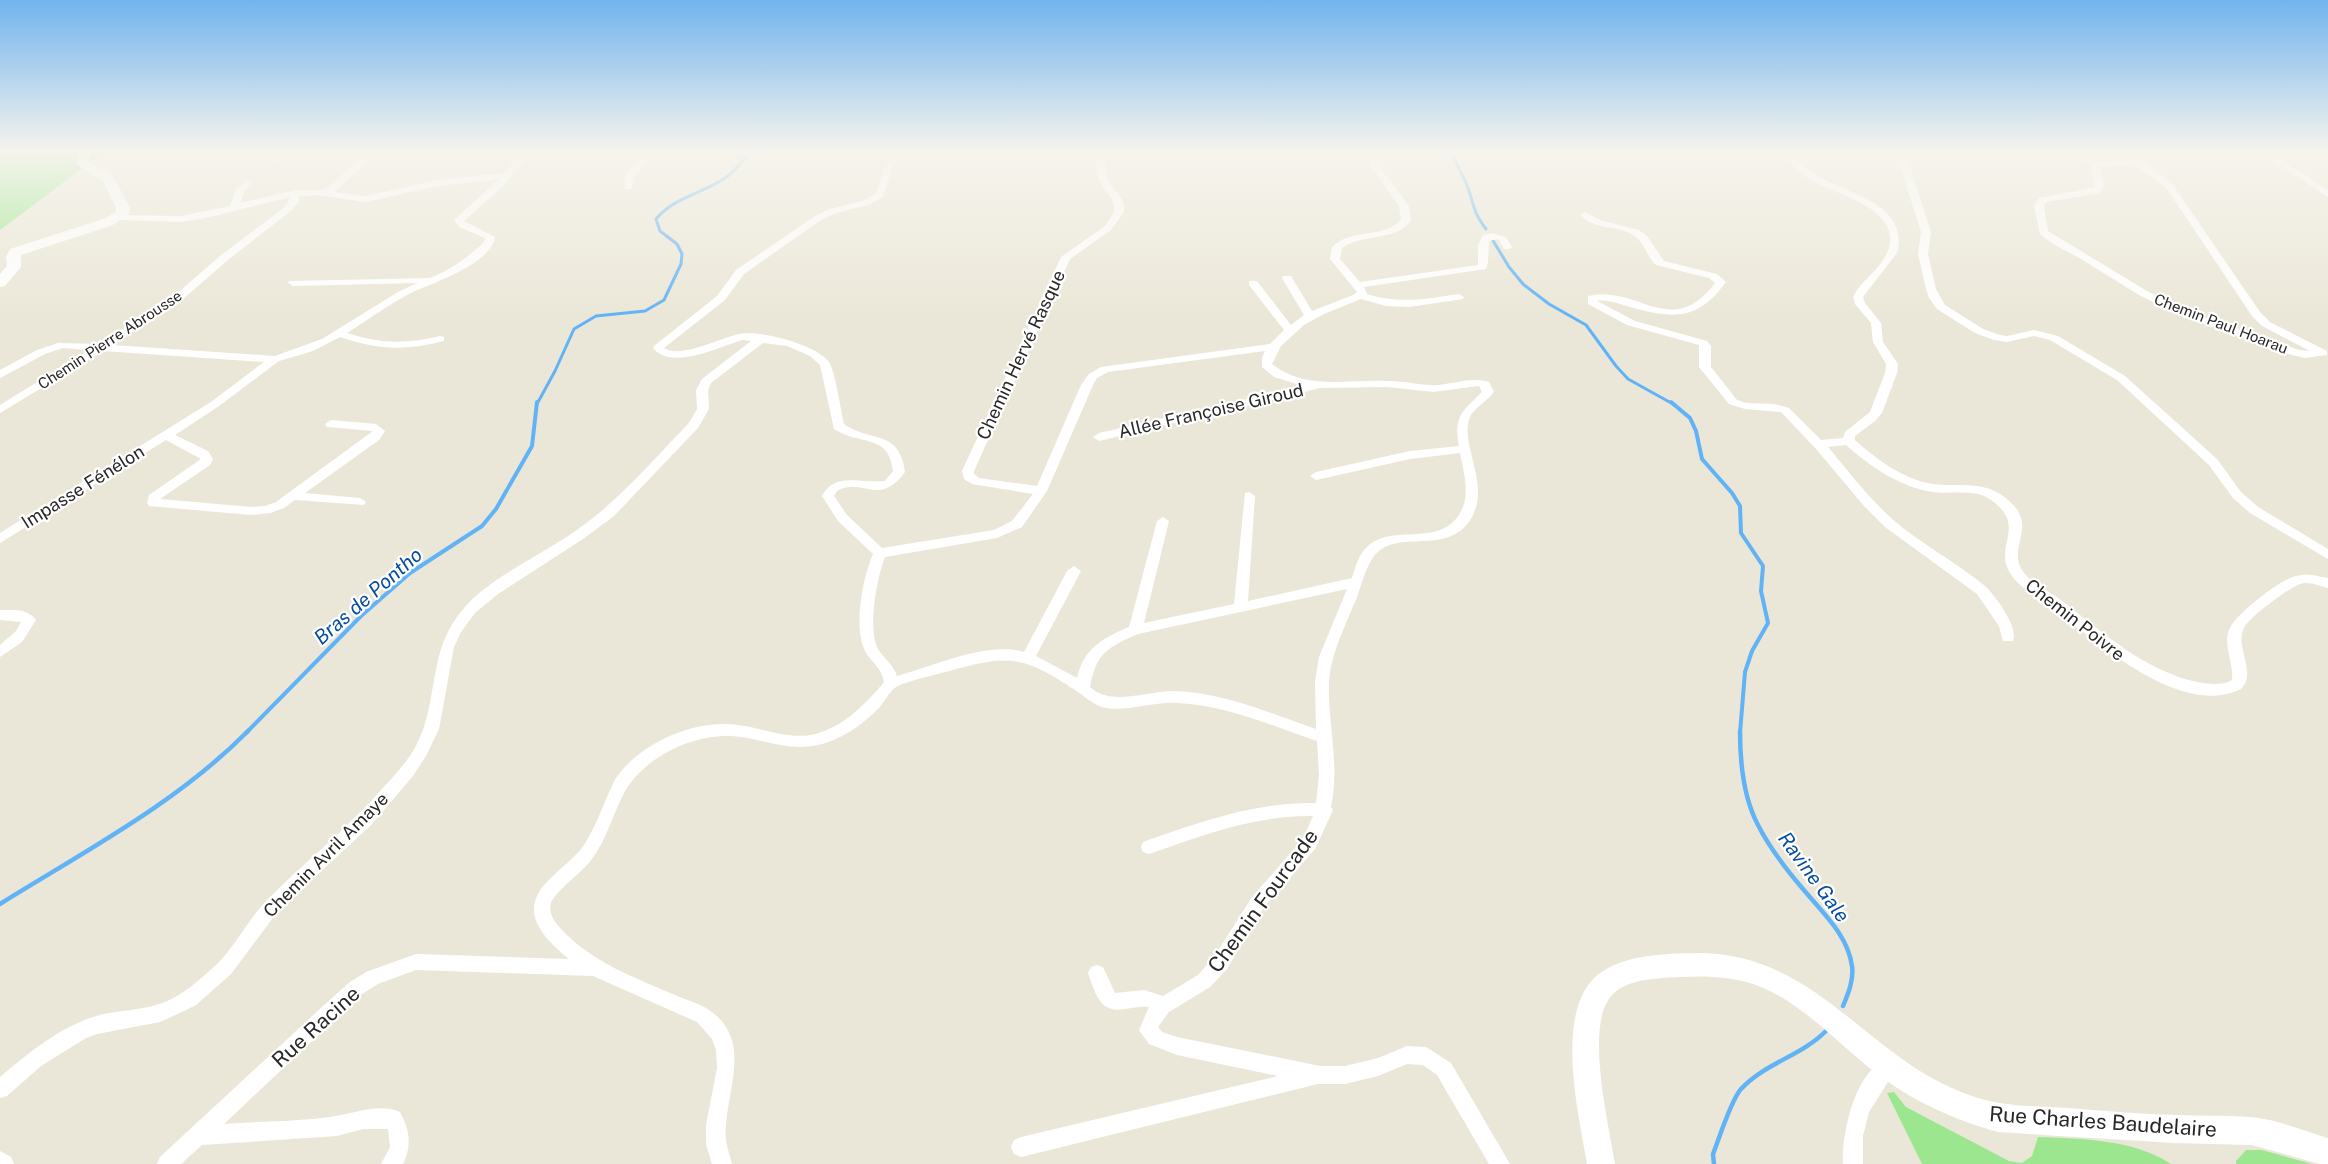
<svg xmlns="http://www.w3.org/2000/svg" width="2328" height="1164" font-family="'Public Sans',sans-serif">
  <style>
    .green { fill: #9de690 }
    .lines { fill: none; stroke-linecap: round; stroke-linejoin: round }
    .stream-far2 { stroke: #62b3f6; stroke-width: 3 }
    .stream-far1 { stroke: #62b3f6; stroke-width: 4 }
    .stream { stroke: #62b3f6; stroke-width: 4.5 }
    .minor { fill: #fff; fill-rule: evenodd }
    .secondary { fill: #fff; fill-rule: evenodd }
    .labels { text-anchor: middle; stroke-width: 4.5; stroke-linejoin: round; paint-order: stroke }
    .far-street-label { font-size: 15px; fill: #282828; stroke: #fff }
    .street-label { font-size: 18px; fill: #282828; stroke: #fff }
    .water-label { font-size: 20px; font-style: italic; fill: #054d9e; stroke: #fff }
    .near-street-label { font-size: 21px; fill: #282828; stroke: #fff }
  </style>
  <rect width="100%" height="100%" fill="#ebe7d8"/>
  <!-- green -->
  <g class="green">
    <path d="M 0,152 L 104,152 L 0,230 Z"/>
    <path d="M 1894,1092 L 1906,1107 L 2009,1161 L 2022,1163 L 2032,1156 L 2038,1137 C 2083,1139 2133,1139 2171,1164 L 1922,1164 L 1887,1093 Z"/>
    <path d="M 2246,1150 L 2262,1150 L 2312,1164 L 2236,1164 L 2236,1161 Z"/>
  </g>
  <g class="lines">
    <!-- stream-far2 -->
    <g class="stream-far2">
      <path d="M 1452,152 C 1456,166 1465,177 1469,191 C 1475,209 1474,213 1486,229"/>
      <path d="M 1492,239 L 1509,267 L 1523,284 L 1549,304 L 1586,325 L 1616,366 L 1628,379 L 1673,404"/>
      <path d="M 537,404 L 555,371 L 574,329 L 596,316 L 645,311 L 664,300 L 681,264 L 682,254 L 677,244 L 660,231 L 656,219 C 674,197 702,194 725,178 C 736,171 742,159 753,152"/>
    </g>
    <!-- stream-far1 -->
    <g class="stream-far1">
      <path d="M 1671,402 L 1690,418 L 1696,431 L 1702,459 L 1732,493 L 1740,506 L 1741,533 L 1763,566 L 1761,591 L 1768,623 L 1752,651 L 1745,672 L 1740,733"/>
      <path d="M 246,733 L 361,616 L 410,573 L 482,526 L 496,509 L 532,446 L 537,402"/>
    </g>
    <!-- stream -->
    <g class="stream">
      <path d="M 1740,731 C 1740,763 1743,797 1758,825 C 1770,849 1786,869 1803,889 C 1822,912 1848,935 1852,966 C 1854,980 1848,994 1843,1006"/>
      <path d="M 0,904 C 85,851 177,803 248,731"/>
      <path d="M 1714,1164 L 1713,1154 C 1719,1139 1731,1100 1741,1089 C 1765,1063 1801,1056 1826,1031"/>
    </g>
    <!-- minor -->
    <g class="minor">
      <path d="M 277,152 L 287,152 L 276,163 L 270,163 L 270,159 Z"/>
      <path d="M 366,152 L 376,152 L 335,192 L 365,196 L 437,180 L 504,173 L 523,152 L 532,152 L 501,188 L 464,221 L 495,237 C 490,266 430,283 407,295 C 387,306 367,320 347,333 C 380,344 407,344 440,336 L 444,337 L 444,341 C 404,351 379,350 340,337 L 313,351 L 279,361 L 219,406 L 175,435 L 208,451 L 213,459 L 210,465 L 160,499 L 251,507 L 265,506 L 276,502 L 373,431 L 327,427 L 325,424 L 331,420 L 376,424 L 385,431 L 379,440 L 305,493 L 360,498 L 366,502 L 364,505 L 295,500 L 284,508 L 270,513 L 251,515 L 149,506 L 147,503 L 149,495 L 201,459 L 166,440 L 0,543 L 0,533 L 211,402 L 264,362 L 103,351 L 0,413 L 0,405 L 89,350 L 63,348 L 45,354 L 0,378 L 0,370 L 37,350 L 58,343 L 99,344 L 167,302 L 220,256 L 286,206 L 290,197 L 206,218 L 181,222 L 120,220 L 117,219 L 117,215 L 181,216 L 230,206 L 236,189 L 247,180 L 252,183 L 245,190 L 240,203 L 295,190 L 325,190 ZM 499,179 L 454,220 L 459,227 L 485,238 L 484,242 C 467,258 452,269 430,278 L 289,281 L 288,283 L 293,286 L 417,283 L 398,292 L 322,339 L 275,356 L 112,345 L 175,306 L 228,260 L 292,210 L 299,201 L 299,196 L 318,195 L 365,202 L 437,186 Z"/>
      <path d="M 645,152 L 654,152 L 634,177 L 632,189 L 626,189 L 624,177 Z"/>
      <path d="M 892,152 L 901,152 L 893,166 L 883,197 L 868,205 L 836,213 L 821,220 L 744,274 L 725,300 L 664,348 C 681,359 720,338 739,334 C 760,330 816,344 829,362 C 835,370 841,412 844,424 C 871,443 900,429 905,472 C 879,508 861,476 837,491 L 834,496 L 847,515 L 882,548 L 994,530 L 1012,521 L 1033,494 L 972,484 L 964,479 L 962,471 L 1061,257 L 1105,226 L 1114,212 C 1116,198 1105,193 1100,182 C 1096,172 1096,162 1097,152 L 1105,152 C 1105,162 1105,173 1109,182 C 1115,193 1126,198 1124,212 L 1111,230 L 1070,259 L 974,471 L 974,474 L 979,478 L 1037,486 L 1081,385 L 1089,374 L 1101,367 L 1270,344 L 1284,330 L 1249,285 L 1249,281 L 1257,281 L 1291,325 L 1304,315 L 1282,278 L 1283,276 L 1291,276 L 1312,311 L 1353,295 L 1357,292 L 1330,259 L 1332,247 C 1351,228 1383,239 1401,220 L 1399,206 L 1370,165 L 1369,159 L 1375,152 L 1384,152 L 1378,159 L 1378,165 L 1409,206 L 1411,221 C 1394,242 1363,233 1342,248 L 1340,259 L 1360,282 L 1478,265 L 1478,245 L 1483,235 L 1492,233 L 1506,237 L 1512,247 L 1510,249 L 1504,249 L 1498,239 L 1489,241 L 1488,262 L 1486,269 L 1364,287 L 1367,294 C 1398,304 1427,299 1459,294 L 1464,297 L 1463,299 L 1409,307 L 1386,306 L 1361,299 L 1324,314 L 1304,325 L 1281,346 L 1272,364 C 1306,391 1348,379 1388,381 C 1405,381 1422,386 1439,385 C 1457,383 1471,377 1489,382 L 1494,392 C 1488,400 1477,406 1471,415 C 1457,441 1491,482 1472,517 C 1451,556 1401,530 1378,552 C 1367,561 1362,584 1357,597 C 1346,625 1330,654 1329,684 C 1328,725 1340,766 1331,807 L 1333,810 L 1315,849 L 1264,907 L 1227,969 L 1210,987 L 1169,1012 L 1158,1027 L 1162,1032 L 1177,1037 L 1320,1066 L 1345,1066 L 1378,1058 L 1407,1046 L 1426,1047 L 1451,1063 L 1510,1164 L 1489,1164 L 1437,1075 L 1423,1065 L 1407,1064 L 1378,1076 L 1345,1084 L 1318,1084 L 1021,1157 L 1014,1154 L 1011,1147 L 1014,1140 L 1021,1137 L 1278,1076 L 1177,1055 L 1149,1044 L 1139,1030 L 1149,1007 C 1140,1006 1133,1008 1125,1009 C 1099,1014 1095,992 1088,973 L 1091,967 L 1097,965 L 1103,967 L 1115,993 L 1144,990 L 1163,996 L 1198,975 L 1214,957 L 1252,897 L 1303,839 L 1313,816 C 1255,815 1203,835 1149,854 L 1143,852 L 1141,847 L 1143,842 C 1200,822 1255,802 1316,803 L 1319,775 L 1317,741 C 1272,726 1226,705 1178,703 C 1156,701 1124,712 1106,708 C 1092,705 1086,697 1075,690 C 1025,657 1011,654 953,670 C 942,673 903,682 896,687 C 890,691 884,702 879,708 C 863,724 844,738 822,744 C 785,754 760,735 724,736 C 686,737 641,760 623,795 C 613,815 607,837 594,856 C 582,874 562,884 551,902 C 548,913 554,922 562,930 C 593,963 634,977 675,995 C 686,1000 699,1003 709,1010 C 751,1038 729,1085 726,1124 C 724,1138 728,1150 732,1164 L 712,1164 L 706,1144 L 706,1125 L 717,1068 L 716,1050 L 712,1039 L 697,1022 L 593,976 L 416,970 L 378,984 L 362,994 L 224,1124 C 261,1121 299,1122 336,1116 C 357,1113 379,1103 400,1112 C 410,1131 412,1145 403,1164 L 381,1164 L 390,1147 L 388,1129 L 363,1129 L 337,1136 L 202,1145 L 181,1164 L 157,1164 L 160,1157 L 323,1006 L 350,982 L 366,972 L 416,954 L 569,959 C 539,935 517,908 552,877 C 562,867 573,859 582,848 C 597,827 604,800 616,778 C 641,742 696,719 738,725 C 763,728 785,739 811,735 C 841,729 865,705 884,682 C 882,668 871,662 865,651 C 853,627 863,577 873,554 L 838,521 L 822,496 C 835,471 862,484 885,481 L 893,471 C 889,433 860,446 834,429 L 820,365 L 810,356 L 787,346 L 763,343 L 711,383 L 708,390 L 709,409 L 698,428 L 614,516 L 583,539 L 498,594 L 475,613 L 461,632 L 454,647 L 439,729 L 427,754 L 413,776 L 371,825 L 278,911 L 231,974 L 196,1005 L 182,1012 L 160,1022 L 97,1034 L 86,1038 L 41,1066 L 7,1096 L 0,1098 L 0,1077 C 28,1053 60,1027 96,1016 C 116,1010 139,1011 159,1004 C 182,997 199,980 216,965 C 236,946 248,919 268,899 C 305,862 347,829 382,789 C 394,776 407,762 416,746 C 440,700 426,651 464,608 C 490,578 541,555 574,532 C 618,502 652,461 689,423 L 697,409 L 696,390 L 702,379 L 751,341 L 742,340 C 719,347 671,371 653,348 L 654,346 L 717,296 L 736,270 L 815,216 L 830,209 L 862,201 L 876,194 L 885,166 ZM 1265,351 L 1262,358 L 1262,367 L 1274,377 L 1303,386 L 1099,433 L 1093,437 L 1099,441 L 1320,388 L 1388,387 L 1433,392 L 1479,386 L 1482,392 C 1463,411 1453,416 1459,446 L 1410,451 L 1316,472 L 1310,476 L 1316,480 L 1410,459 L 1460,453 C 1465,478 1473,504 1452,523 C 1428,544 1387,524 1365,549 C 1358,556 1355,569 1352,578 L 1248,601 L 1255,496 L 1249,492 L 1245,493 L 1234,604 L 1144,623 L 1169,521 L 1163,517 L 1157,521 L 1129,627 C 1103,638 1084,648 1077,678 L 1036,656 L 1081,571 L 1074,566 L 1067,571 L 1024,652 C 987,641 934,666 897,676 C 893,664 884,659 878,649 C 867,630 877,577 885,557 L 997,538 L 1022,527 L 1047,491 L 1093,385 L 1097,378 L 1108,372 ZM 1347,589 L 1319,657 L 1315,681 L 1316,729 C 1269,713 1220,691 1170,691 C 1145,692 1110,706 1090,687 C 1096,653 1108,647 1138,634 Z"/>
      <path d="M 1782,152 L 1791,152 C 1798,162 1805,168 1815,174 C 1846,194 1910,203 1897,253 L 1863,297 L 1865,303 L 1881,323 L 1883,342 L 1898,364 L 1897,373 L 1882,413 L 1875,421 L 1855,436 L 1855,440 C 1876,459 1904,480 1933,484 C 1956,487 1980,481 2000,494 C 2044,523 2006,545 2022,570 C 2031,584 2049,591 2062,601 C 2104,633 2143,670 2197,682 C 2208,684 2222,686 2232,680 C 2234,663 2223,646 2229,630 C 2235,614 2281,579 2296,576 C 2307,573 2317,576 2328,578 L 2328,588 C 2320,586 2309,581 2300,584 C 2289,588 2246,619 2243,630 C 2236,649 2257,673 2241,689 C 2181,719 2096,641 2053,608 C 2038,597 2020,589 2010,573 C 1993,546 2028,526 1991,500 C 1974,488 1953,495 1933,492 C 1900,487 1871,467 1846,445 L 1828,447 C 1849,472 1868,497 1892,519 C 1921,544 1956,562 1985,586 C 1995,595 2019,628 2013,641 L 2003,641 L 1999,626 L 1977,594 L 1885,527 L 1864,506 L 1817,450 L 1781,412 L 1745,409 L 1729,404 L 1699,367 L 1699,345 L 1627,325 L 1588,304 L 1588,296 C 1638,284 1671,341 1715,283 L 1709,278 L 1656,265 C 1647,257 1644,241 1633,235 C 1616,224 1595,231 1580,215 L 1585,212 L 1600,220 L 1639,230 L 1647,236 L 1664,261 L 1717,274 L 1726,282 C 1698,321 1673,319 1630,307 C 1619,304 1608,299 1597,301 L 1635,321 L 1707,341 L 1711,346 L 1711,367 L 1737,400 L 1746,403 L 1775,404 L 1789,408 L 1821,440 L 1843,438 L 1845,432 L 1870,412 L 1885,373 L 1886,364 L 1873,342 L 1871,323 L 1855,304 L 1853,297 C 1861,280 1880,270 1887,253 C 1906,208 1835,195 1808,178 C 1797,171 1790,163 1782,152 Z"/>
      <path d="M 1896,152 L 1905,152 L 1931,232 L 1928,254 L 1936,289 L 1945,305 L 1983,329 L 2000,335 L 2007,336 L 2034,330 L 2058,336 L 2125,376 L 2217,459 L 2241,492 L 2258,507 L 2328,549 L 2328,559 L 2250,513 L 2233,498 L 2209,465 L 2117,380 L 2050,340 L 2034,336 L 2007,342 L 1994,340 L 1975,333 L 1937,309 L 1929,298 L 1926,289 L 1918,254 L 1921,232 Z"/>
      <path d="M 2070,152 L 2081,152 L 2097,162 L 2124,160 L 2113,152 C 2135,152 2157,171 2173,185 L 2260,312 L 2270,322 L 2327,351 L 2327,355 L 2305,358 L 2292,355 L 2186,318 L 2139,295 L 2081,259 L 2053,244 L 2040,234 L 2034,206 L 2039,198 L 2095,187 L 2091,166 ZM 2132,165 L 2153,177 L 2167,189 L 2252,316 L 2262,326 L 2310,351 L 2299,350 L 2194,314 L 2147,291 L 2048,231 L 2044,206 L 2046,202 L 2100,193 L 2104,184 L 2100,167 Z"/>
      <path d="M 2259,152 L 2270,152 L 2328,190 L 2328,197 Z"/>
      <path d="M 2288,152 L 2304,152 L 2300,155 Z"/>
      <path d="M 0,610 C 14,610 27,608 36,620 L 22,642 L 0,657 L 0,645 L 16,631 L 21,622 L 0,620 Z"/>
      <path d="M 1889,1057 L 1896,1060 L 1898,1066 L 1869,1112 L 1863,1136 L 1863,1164 L 1843,1164 C 1842,1132 1855,1070 1889,1057 Z"/>
      <path d="M 0,1151 L 11,1157 L 14,1164 L 0,1164 Z"/>
    </g>
    <!-- secondary -->
    <g class="secondary">
      <path d="M 79,152 L 92,152 L 88,162 L 113,176 L 130,208 L 129,214 L 113,225 L 21,255 L 21,267 L 5,286 L 0,287 L 0,274 L 7,266 L 6,257 L 10,249 L 103,219 L 116,212 L 116,208 L 103,181 L 76,164 Z"/>
      <path d="M 1697,953 C 1818,953 1865,1058 1969,1095 C 2001,1107 2034,1106 2068,1108 C 2104,1111 2140,1114 2176,1115 C 2201,1116 2225,1115 2249,1117 C 2273,1118 2304,1131 2328,1138 L 2328,1164 L 2320,1164 L 2252,1145 L 2174,1143 L 1998,1132 C 1955,1120 1912,1101 1876,1073 C 1838,1044 1802,1002 1756,985 C 1726,974 1693,976 1662,978 C 1642,980 1621,982 1609,999 C 1586,1031 1609,1126 1615,1164 L 1587,1164 C 1579,1114 1551,1004 1603,971 C 1630,954 1666,954 1697,953 Z"/>
    </g>
  </g>
  <!-- sky -->
  <linearGradient id="sky" x2="0" y2="1"><stop stop-color="#72b4ee"/><stop offset="0.48" stop-color="#f6f4ed"/><stop offset="1" stop-color="#f6f4ed" stop-opacity="0"/></linearGradient>
  <rect width="2328" height="315" fill="url(#sky)"/>
  <g class="labels">
    <!-- far-street labels -->
    <g class="far-street-label">
      <text transform="translate(2221 324) rotate(21)" y="5">Chemin Paul Hoarau</text>
      <text transform="translate(110 340) rotate(-33)" y="5">Chemin Pierre Abrousse</text>
    </g>
    <!-- street labels -->
    <g class="street-label">
      <text transform="translate(1021 355) rotate(-65)" y="6">Chemin Hervé Rasque</text>
      <text transform="translate(1211 411) rotate(-13)" y="6">Allée Françoise Giroud</text>
      <text transform="translate(83 487) rotate(-32)" y="6">Impasse Fénélon</text>
      <text transform="translate(2075 620) rotate(38)" y="6">Chemin Poivre</text>
      <text transform="translate(326 855) rotate(-45)" y="6">Chemin Avril Amaye</text>
    </g>
    <!-- water labels -->
    <g class="water-label">
      <text transform="translate(368 596) rotate(-41)" y="7">Bras de Pontho</text>
      <text transform="translate(1814 877) rotate(54)" y="7">Ravine Gale</text>
    </g>
    <!-- near-street labels -->
    <g class="near-street-label">
      <text transform="translate(1263 901) rotate(-54)" y="7">Chemin Fourcade</text>
      <text transform="translate(316 1027) rotate(-42)" y="7">Rue Racine</text>
      <text transform="translate(2103 1122) rotate(4)" y="7">Rue Charles Baudelaire</text>
    </g>
  </g>
</svg>
